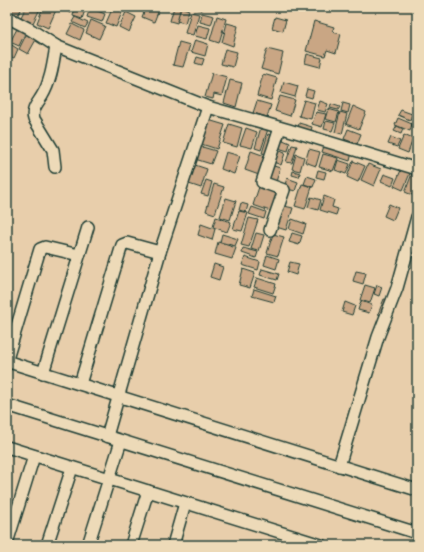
<svg xmlns="http://www.w3.org/2000/svg" width="424" height="552" font-family="Dekko,sans-serif">
  <style>
    .building { fill: #c9a684; stroke: #1f3d34 }
    .lines { fill: none; stroke-linecap: round; stroke-linejoin: round }
    .minor-casing { stroke: #1f3d34; stroke-width: 14 }
    .minor { stroke: #eddab8; stroke-width: 11 }
  </style>
  <rect width="100%" height="100%" fill="#e8ceab"/>
  <filter id="ink" filterUnits="userSpaceOnUse"><feTurbulence type="fractalNoise" baseFrequency=".025" numOctaves="2"/><feDisplacementMap in="SourceGraphic" scale="8" xChannelSelector="R" yChannelSelector="G"/><feConvolveMatrix kernelMatrix="1 2 1 2 8 2 1 2 1" color-interpolation-filters="sRGB"/></filter>
  <g filter="url(#ink)">
    <!-- building -->
    <g class="building">
      <path d="M 12,7 L 23,7 L 17,16 L 10,12 Z"/>
      <path d="M 26,7 L 41,7 L 32,25 L 20,19 Z"/>
      <path d="M 43,7 L 50,7 L 56,10 L 48,28 L 37,23 Z"/>
      <path d="M 66,7 L 73,7 L 71,13 L 64,10 Z"/>
      <path d="M 75,7 L 89,7 L 86,7 L 82,19 L 73,16 Z"/>
      <path d="M 99,7 L 105,7 L 103,11 L 98,9 Z"/>
      <path d="M 113,7 L 123,10 L 116,27 L 106,23 Z"/>
      <path d="M 146,7 L 160,7 L 154,22 L 142,17 Z"/>
      <path d="M 174,7 L 181,8 L 177,23 L 170,21 Z"/>
      <path d="M 181,7 L 189,10 L 185,23 L 177,21 Z"/>
      <path d="M 191,7 L 203,7 L 202,10 Z"/>
      <path d="M 90,8 L 105,14 L 102,22 L 87,17 Z"/>
      <path d="M 126,12 L 136,17 L 129,32 L 119,27 Z"/>
      <path d="M 191,12 L 199,14 L 193,35 L 185,33 Z"/>
      <path d="M 202,13 L 214,16 L 211,25 L 200,22 Z"/>
      <path d="M 217,16 L 226,19 L 219,43 L 210,40 Z"/>
      <path d="M 75,17 L 88,23 L 85,28 L 72,22 Z"/>
      <path d="M 275,17 L 286,20 L 283,31 L 272,28 Z"/>
      <path d="M 91,20 L 105,26 L 99,39 L 86,33 Z"/>
      <path d="M 314,21 L 334,27 L 332,32 L 341,34 L 336,53 L 327,50 L 325,56 L 306,51 Z"/>
      <path d="M 227,23 L 238,26 L 233,46 L 222,42 Z"/>
      <path d="M 72,24 L 84,30 L 80,40 L 67,34 Z"/>
      <path d="M 198,25 L 210,28 L 207,39 L 195,36 Z"/>
      <path d="M 18,27 L 26,31 L 19,46 L 10,42 Z"/>
      <path d="M 28,31 L 38,36 L 28,54 L 19,49 Z"/>
      <path d="M 195,40 L 208,44 L 205,56 L 191,52 Z"/>
      <path d="M 179,42 L 190,45 L 183,67 L 173,65 Z"/>
      <path d="M 10,44 L 18,49 L 14,58 L 7,55 L 7,49 Z"/>
      <path d="M 225,49 L 237,52 L 233,67 L 221,64 Z"/>
      <path d="M 267,49 L 283,53 L 278,74 L 261,69 Z"/>
      <path d="M 307,54 L 322,58 L 320,67 L 305,63 Z"/>
      <path d="M 197,57 L 204,59 L 202,65 L 195,63 Z"/>
      <path d="M 212,73 L 227,77 L 222,96 L 214,94 L 213,99 L 205,97 Z"/>
      <path d="M 263,74 L 277,78 L 271,100 L 257,96 Z"/>
      <path d="M 230,80 L 242,83 L 236,107 L 224,103 Z"/>
      <path d="M 284,82 L 298,86 L 295,97 L 281,93 Z"/>
      <path d="M 307,89 L 314,91 L 312,98 L 305,96 Z"/>
      <path d="M 280,96 L 295,100 L 290,116 L 275,111 Z"/>
      <path d="M 304,100 L 315,103 L 311,119 L 299,116 Z"/>
      <path d="M 257,101 L 271,105 L 267,117 L 253,113 Z"/>
      <path d="M 320,101 L 328,104 L 325,112 L 317,110 Z"/>
      <path d="M 343,103 L 350,105 L 348,113 L 341,111 Z"/>
      <path d="M 331,104 L 340,107 L 338,110 L 330,108 Z"/>
      <path d="M 353,106 L 366,112 L 359,129 L 346,124 Z"/>
      <path d="M 328,109 L 339,112 L 336,122 L 325,119 Z"/>
      <path d="M 401,110 L 412,114 L 410,120 L 398,115 Z"/>
      <path d="M 316,112 L 326,114 L 322,127 L 312,124 Z"/>
      <path d="M 340,112 L 347,114 L 342,134 L 335,132 Z"/>
      <path d="M 398,118 L 412,124 L 410,131 L 395,125 Z"/>
      <path d="M 205,119 L 225,125 L 217,149 L 198,143 Z"/>
      <path d="M 326,121 L 335,123 L 332,131 L 324,129 Z"/>
      <path d="M 299,123 L 312,127 L 310,134 L 298,130 Z"/>
      <path d="M 229,124 L 242,128 L 237,147 L 223,143 Z"/>
      <path d="M 397,126 L 403,129 L 401,134 L 394,131 Z"/>
      <path d="M 261,127 L 268,129 L 261,150 L 255,148 Z"/>
      <path d="M 246,128 L 257,132 L 252,148 L 240,145 Z"/>
      <path d="M 348,129 L 361,134 L 357,144 L 344,139 Z"/>
      <path d="M 268,134 L 275,136 L 270,155 L 262,153 Z"/>
      <path d="M 278,135 L 284,136 L 283,140 L 290,143 L 288,151 L 275,147 Z"/>
      <path d="M 404,135 L 413,139 L 408,153 L 398,149 Z"/>
      <path d="M 391,137 L 400,141 L 397,147 L 388,144 Z"/>
      <path d="M 325,143 L 352,152 L 350,161 L 322,152 Z"/>
      <path d="M 292,145 L 297,146 L 292,163 L 286,162 Z"/>
      <path d="M 199,146 L 216,151 L 211,164 L 195,159 Z"/>
      <path d="M 275,149 L 285,153 L 281,165 L 271,161 Z"/>
      <path d="M 309,149 L 320,152 L 316,166 L 305,162 Z"/>
      <path d="M 251,151 L 265,156 L 259,175 L 245,170 Z"/>
      <path d="M 226,152 L 240,156 L 234,174 L 221,169 Z"/>
      <path d="M 296,154 L 304,157 L 300,171 L 292,169 Z"/>
      <path d="M 323,154 L 338,158 L 333,171 L 319,167 Z"/>
      <path d="M 338,160 L 350,164 L 346,174 L 335,170 Z"/>
      <path d="M 353,161 L 365,166 L 358,182 L 347,177 Z"/>
      <path d="M 192,164 L 207,169 L 201,188 L 186,183 Z"/>
      <path d="M 268,164 L 280,168 L 276,182 L 264,178 Z"/>
      <path d="M 368,164 L 381,169 L 374,186 L 361,180 Z"/>
      <path d="M 402,168 L 411,171 L 403,190 L 394,186 Z"/>
      <path d="M 318,170 L 326,172 L 324,179 L 316,177 Z"/>
      <path d="M 293,171 L 300,173 L 299,177 L 292,175 Z"/>
      <path d="M 413,171 L 417,173 L 417,197 L 405,192 Z"/>
      <path d="M 384,174 L 395,178 L 392,186 L 381,181 Z"/>
      <path d="M 307,176 L 316,179 L 313,187 L 304,184 Z"/>
      <path d="M 287,178 L 298,182 L 295,191 L 284,188 Z"/>
      <path d="M 206,180 L 212,182 L 208,196 L 201,194 Z"/>
      <path d="M 214,184 L 224,187 L 215,214 L 206,211 Z"/>
      <path d="M 260,184 L 280,191 L 273,212 L 253,205 Z"/>
      <path d="M 302,184 L 312,187 L 305,209 L 295,206 Z"/>
      <path d="M 324,196 L 334,200 L 332,207 L 338,209 L 336,215 L 320,210 Z"/>
      <path d="M 311,197 L 321,200 L 318,210 L 308,207 Z"/>
      <path d="M 226,198 L 236,201 L 230,220 L 220,217 Z"/>
      <path d="M 241,203 L 248,205 L 246,212 L 239,210 Z"/>
      <path d="M 389,204 L 398,208 L 393,220 L 384,216 Z"/>
      <path d="M 280,205 L 293,208 L 286,230 L 273,226 Z"/>
      <path d="M 252,207 L 266,212 L 264,219 L 249,214 Z"/>
      <path d="M 239,211 L 248,213 L 242,231 L 233,229 Z"/>
      <path d="M 216,217 L 231,222 L 227,232 L 213,227 Z"/>
      <path d="M 249,218 L 258,220 L 249,247 L 241,245 Z"/>
      <path d="M 292,219 L 306,224 L 303,234 L 289,229 Z"/>
      <path d="M 201,224 L 215,229 L 212,240 L 198,235 Z"/>
      <path d="M 256,233 L 264,235 L 259,251 L 251,249 Z"/>
      <path d="M 292,233 L 302,236 L 299,245 L 289,242 Z"/>
      <path d="M 222,234 L 238,239 L 235,246 L 220,242 Z"/>
      <path d="M 273,234 L 284,237 L 278,256 L 267,253 Z"/>
      <path d="M 218,242 L 236,248 L 232,259 L 215,254 Z"/>
      <path d="M 243,248 L 258,252 L 256,258 L 242,253 Z"/>
      <path d="M 267,255 L 279,259 L 276,269 L 264,265 Z"/>
      <path d="M 245,257 L 260,262 L 258,270 L 242,265 Z"/>
      <path d="M 290,262 L 299,264 L 296,275 L 287,272 Z"/>
      <path d="M 214,264 L 223,267 L 219,280 L 210,277 Z"/>
      <path d="M 243,269 L 255,273 L 250,288 L 239,285 Z"/>
      <path d="M 262,269 L 279,274 L 277,280 L 260,275 Z"/>
      <path d="M 356,271 L 366,273 L 363,284 L 353,281 Z"/>
      <path d="M 257,278 L 276,284 L 273,293 L 254,287 Z"/>
      <path d="M 365,285 L 375,288 L 370,303 L 360,300 Z"/>
      <path d="M 377,285 L 382,287 L 379,296 L 374,294 Z"/>
      <path d="M 254,289 L 276,296 L 274,302 L 252,296 Z"/>
      <path d="M 384,299 L 389,300 L 384,316 L 378,314 Z"/>
      <path d="M 361,301 L 372,305 L 369,313 L 358,310 Z"/>
      <path d="M 345,302 L 355,306 L 352,315 L 342,312 Z"/>
    </g>
    <g class="lines">
      <defs>
        <g id="minor">
          <path d="M 7,17 L 28,28 L 56,46 L 208,107 L 289,130 L 417,169"/>
          <path d="M 55,167 L 53,150 L 34,119 C 31,110 37,104 42,96 C 51,81 53,64 56,46"/>
          <path d="M 270,230 L 284,190 L 262,182 L 280,128"/>
          <path d="M 7,359 L 9,362 L 417,490"/>
          <path d="M 7,359 L 40,249 L 45,247 L 79,255"/>
          <path d="M 43,373 L 88,227"/>
          <path d="M 80,384 L 122,245 L 127,243 L 160,252"/>
          <path d="M 7,405 L 417,533"/>
          <path d="M 107,436 L 160,252 L 208,107"/>
          <path d="M 7,447 L 321,545"/>
          <path d="M 339,466 L 378,337 L 397,288 L 417,217"/>
          <path d="M 7,543 L 34,456"/>
          <path d="M 47,545 L 72,468"/>
          <path d="M 88,545 L 121,441"/>
          <path d="M 131,545 L 148,491"/>
          <path d="M 173,545 L 185,503"/>
        </g>
      </defs>
      <!-- minor casing -->
      <use href="#minor" class="minor-casing"/>
      <!-- minor -->
      <use href="#minor" class="minor"/>
    </g>
  </g>
  <!-- margin -->
  <rect width="424" height="552" fill="none" stroke="#eddab8" stroke-width="24"/>
  <rect x="12" y="12" width="400" height="528" fill="none" stroke="#1f3d34" stroke-width="1.5" filter="url(#ink)"/>
</svg>
